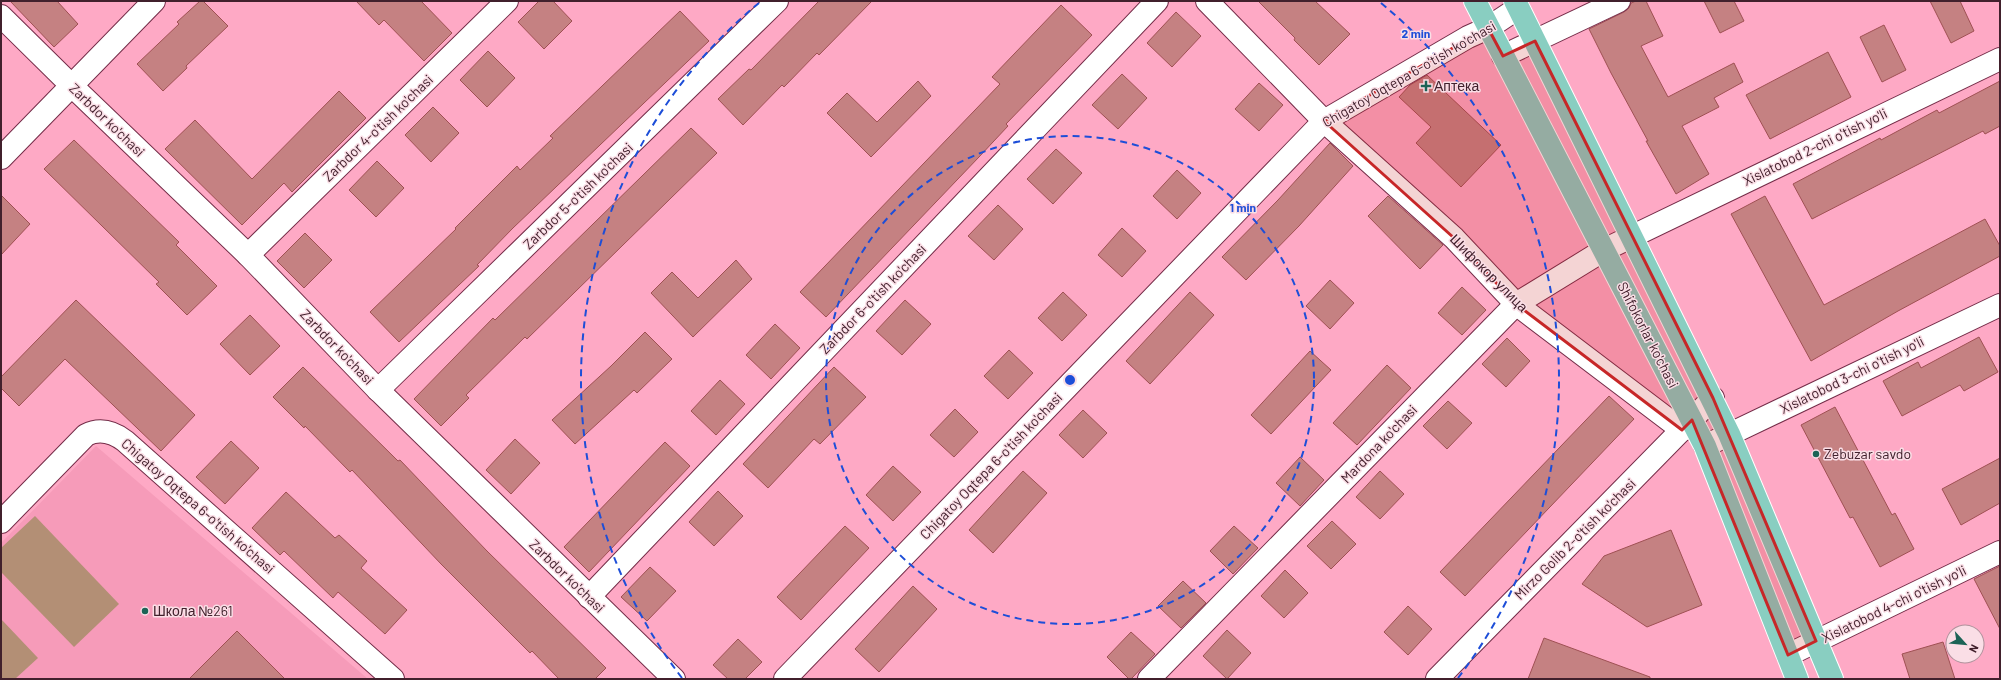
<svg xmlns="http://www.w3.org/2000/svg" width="2001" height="680" font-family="Barlow,sans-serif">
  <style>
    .built { fill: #f69bb9 }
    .green { fill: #b38f75 }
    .building { fill: #c58182; stroke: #9f5053 }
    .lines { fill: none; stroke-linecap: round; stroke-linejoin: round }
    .minor-casing { stroke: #742c48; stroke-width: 24 }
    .major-casing { stroke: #fff; stroke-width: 24 }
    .minor { stroke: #fff; stroke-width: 22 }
    .major { stroke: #89cec1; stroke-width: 22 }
    .marked { fill: #c72728; fill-opacity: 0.2; stroke: #c72728; stroke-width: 3; stroke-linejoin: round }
    .ring { fill: none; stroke: #1d4ed8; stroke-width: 2; stroke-dasharray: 7 5 }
    .poi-dot { fill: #1c6356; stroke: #fadee6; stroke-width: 1.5 }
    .labels { text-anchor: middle; stroke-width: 3; stroke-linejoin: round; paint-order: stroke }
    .street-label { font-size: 14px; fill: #41202c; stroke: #fadee6 }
    .poi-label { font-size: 14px; fill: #41202c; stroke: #fadee6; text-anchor: start }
    .centre { fill: #1d4ed8; stroke: #fadee6; stroke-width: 2 }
    .ring-label { font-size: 12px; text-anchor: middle; font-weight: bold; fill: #1d4ed8; stroke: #fadee6; stroke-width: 3; stroke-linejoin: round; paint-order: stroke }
  </style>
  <rect width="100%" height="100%" fill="#fea9c5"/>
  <!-- built -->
  <path class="built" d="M 96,446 L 368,679 L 1,679 L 1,543 Z"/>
  <!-- green -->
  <g class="green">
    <path d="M 35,516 L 119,604 L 74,647 L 1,572 L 1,548 Z"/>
    <path d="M 1,619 L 38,658 L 15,679 L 1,679 Z"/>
  </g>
  <!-- building -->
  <g class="building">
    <path d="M 10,1 L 57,1 L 78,24 L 54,47 Z"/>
    <path d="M 200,1 L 203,1 L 228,26 L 186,66 L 187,68 L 163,91 L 137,64 L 179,24 L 177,22 Z"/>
    <path d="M 356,1 L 421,1 L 452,33 L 424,61 L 384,20 L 379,25 Z"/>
    <path d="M 539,1 L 553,1 L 572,21 L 544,49 L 518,22 Z"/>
    <path d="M 819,1 L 872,1 L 819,55 L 817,53 L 784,87 L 782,85 L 743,125 L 718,99 L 749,69 L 751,70 Z"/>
    <path d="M 1258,1 L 1315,1 L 1350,34 L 1319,65 L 1294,40 L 1295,38 Z"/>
    <path d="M 1636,1 L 1646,1 L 1663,36 L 1641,46 L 1668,97 L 1734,63 L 1743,82 L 1714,98 L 1719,107 L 1682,126 L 1709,174 L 1676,194 L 1646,141 L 1648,141 L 1611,73 L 1589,29 L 1624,12 L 1629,8 L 1631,3 Z"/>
    <path d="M 1704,1 L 1734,1 L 1744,21 L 1720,33 Z"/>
    <path d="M 1930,1 L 1960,1 L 1974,31 L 1951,43 Z"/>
    <path d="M 1061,5 L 1092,35 L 1006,124 L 1008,126 L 979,157 L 826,317 L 800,292 L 1000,84 L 992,77 Z"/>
    <path d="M 680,11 L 709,41 L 513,228 L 477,265 L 479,266 L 399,342 L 370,312 L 456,229 L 455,228 L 517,166 L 520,170 L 553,138 L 550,136 Z"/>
    <path d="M 1176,12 L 1201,36 L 1172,67 L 1147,43 Z"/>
    <path d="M 1884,25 L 1906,70 L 1882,82 L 1860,37 Z"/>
    <path d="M 488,51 L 515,78 L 487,107 L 460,80 Z"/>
    <path d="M 1828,52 L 1851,97 L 1770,139 L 1746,95 Z"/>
    <path d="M 1122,74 L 1147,98 L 1118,129 L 1092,105 Z"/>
    <path d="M 1427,75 L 1501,145 L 1461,187 L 1416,143 L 1431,127 L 1399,97 L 1410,85 Z"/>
    <path d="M 918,81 L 931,96 L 871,157 L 827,113 L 847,93 L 877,122 Z"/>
    <path d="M 2000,81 L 2000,126 L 1985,134 L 1983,131 L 1812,219 L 1793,184 L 1880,138 L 1881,140 L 1937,110 L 1939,113 Z"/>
    <path d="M 1259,83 L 1283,105 L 1259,131 L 1235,109 Z"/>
    <path d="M 339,91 L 366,118 L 292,192 L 284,183 L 242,225 L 165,149 L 195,120 L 252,179 Z"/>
    <path d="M 433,107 L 459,133 L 431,162 L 405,135 Z"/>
    <path d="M 691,128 L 717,153 L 527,339 L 525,337 L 466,395 L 469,398 L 441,426 L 414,399 L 493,318 L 495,320 Z"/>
    <path d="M 74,140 L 179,242 L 176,245 L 217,286 L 187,315 L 156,284 L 159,282 L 44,169 Z"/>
    <path d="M 1330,143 L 1353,166 L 1299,226 L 1246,280 L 1222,257 L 1278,200 Z"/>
    <path d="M 1056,149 L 1082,173 L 1053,204 L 1027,179 Z"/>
    <path d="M 377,161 L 404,188 L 376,217 L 349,190 Z"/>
    <path d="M 1177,170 L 1201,193 L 1177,219 L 1153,196 Z"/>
    <path d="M 1,195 L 30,224 L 1,255 Z"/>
    <path d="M 1388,196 L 1443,245 L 1420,269 L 1368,216 Z"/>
    <path d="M 1765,196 L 1824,305 L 1985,219 L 2000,246 L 2000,256 L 1898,311 L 1811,361 L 1731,214 Z"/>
    <path d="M 998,205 L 1023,229 L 994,260 L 968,236 Z"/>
    <path d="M 1122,228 L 1146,251 L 1122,277 L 1098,255 Z"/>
    <path d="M 305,233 L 332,260 L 304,288 L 277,261 Z"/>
    <path d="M 736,260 L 752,279 L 693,337 L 651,293 L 672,272 L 698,298 Z"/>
    <path d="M 1330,280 L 1354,303 L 1330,329 L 1306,306 Z"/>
    <path d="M 1462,287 L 1486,310 L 1462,335 L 1438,313 Z"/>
    <path d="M 1063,292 L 1087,315 L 1062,341 L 1038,318 Z"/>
    <path d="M 1190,292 L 1214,315 L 1150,384 L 1126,361 Z"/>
    <path d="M 76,300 L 195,415 L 161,451 L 65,359 L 19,406 L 1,388 L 1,377 Z"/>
    <path d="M 905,300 L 931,324 L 902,355 L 876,331 Z"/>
    <path d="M 250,315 L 280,346 L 250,375 L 220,344 Z"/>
    <path d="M 775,324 L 800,348 L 771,379 L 746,355 Z"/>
    <path d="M 645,332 L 672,359 L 637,393 L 634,390 L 575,444 L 552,420 L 611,366 Z"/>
    <path d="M 1979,337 L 1998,372 L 1964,391 L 1960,385 L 1902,416 L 1883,381 L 1918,362 L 1921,368 Z"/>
    <path d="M 1507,338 L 1530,361 L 1506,387 L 1482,364 Z"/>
    <path d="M 1009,350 L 1033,373 L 1008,399 L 984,376 Z"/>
    <path d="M 1310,351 L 1331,370 L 1271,434 L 1251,415 Z"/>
    <path d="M 1387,365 L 1411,388 L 1357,445 L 1333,423 Z"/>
    <path d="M 303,367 L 398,461 L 400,460 L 487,551 L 606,668 L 595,679 L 559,679 L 532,651 L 530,653 L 441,564 L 352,470 L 350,472 L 305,426 L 304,428 L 273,397 Z"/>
    <path d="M 834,367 L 866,397 L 820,444 L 814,439 L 768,488 L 743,464 Z"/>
    <path d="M 720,380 L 745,404 L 716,435 L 691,411 Z"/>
    <path d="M 1609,396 L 1634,419 L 1465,596 L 1440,572 Z"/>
    <path d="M 1448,401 L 1472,423 L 1447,449 L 1423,426 Z"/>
    <path d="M 1835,407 L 1892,515 L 1895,513 L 1914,549 L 1880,567 L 1853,517 L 1850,518 L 1801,425 Z"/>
    <path d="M 955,409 L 978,432 L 954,457 L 930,435 Z"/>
    <path d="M 1083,410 L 1107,433 L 1083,458 L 1059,435 Z"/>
    <path d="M 515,439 L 540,463 L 511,494 L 486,470 Z"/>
    <path d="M 231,441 L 259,468 L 225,504 L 196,477 Z"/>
    <path d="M 665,442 L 690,466 L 589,572 L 564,547 Z"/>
    <path d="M 1300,457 L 1324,480 L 1300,506 L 1276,483 Z"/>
    <path d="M 2000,458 L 2000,503 L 1961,525 L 1942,489 Z"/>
    <path d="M 893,466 L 921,492 L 893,521 L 866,495 Z"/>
    <path d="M 1023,471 L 1047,493 L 993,553 L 969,530 Z"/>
    <path d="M 1380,471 L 1404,494 L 1380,519 L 1356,497 Z"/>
    <path d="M 718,491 L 743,516 L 714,546 L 689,522 Z"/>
    <path d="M 286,492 L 335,538 L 339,535 L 367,561 L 361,568 L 407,610 L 385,634 L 338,592 L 333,598 L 284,551 L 280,555 L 252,528 Z"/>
    <path d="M 1332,521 L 1356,544 L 1331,569 L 1307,546 Z"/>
    <path d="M 845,526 L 869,548 L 801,620 L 777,597 Z"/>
    <path d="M 1234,526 L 1258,548 L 1233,574 L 1210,551 Z"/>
    <path d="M 1671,530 L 1702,605 L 1647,627 L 1582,584 L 1604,556 Z"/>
    <path d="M 2000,566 L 2000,629 L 1974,579 Z"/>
    <path d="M 650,567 L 676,591 L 647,621 L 621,597 Z"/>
    <path d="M 1285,570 L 1308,593 L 1284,618 L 1261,596 Z"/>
    <path d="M 1183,581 L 1206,603 L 1181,628 L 1158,606 Z"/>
    <path d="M 913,586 L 937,609 L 879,672 L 855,649 Z"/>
    <path d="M 1408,606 L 1432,629 L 1408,655 L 1384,632 Z"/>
    <path d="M 1227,630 L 1251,653 L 1227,679 L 1203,656 Z"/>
    <path d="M 237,631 L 285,679 L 189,679 Z"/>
    <path d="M 1131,632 L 1155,654 L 1131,679 L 1129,679 L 1107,657 Z"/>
    <path d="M 1544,638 L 1650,677 L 1650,679 L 1528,679 Z"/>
    <path d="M 738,639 L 762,662 L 745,679 L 728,679 L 713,665 Z"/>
    <path d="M 1943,642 L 1955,679 L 1910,679 L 1902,654 Z"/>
  </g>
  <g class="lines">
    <defs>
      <g id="minor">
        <path d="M 1207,1 L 1324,121 L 1454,238 L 1516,304 L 1682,430"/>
        <path d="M 1,16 L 71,85 L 248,255 L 378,390 L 674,679"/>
        <path d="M 1503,56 L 1619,1"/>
        <path d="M 1,158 L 154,1"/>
        <path d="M 248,255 L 507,1"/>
        <path d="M 378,390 L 777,1"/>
        <path d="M 1705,446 L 2000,305"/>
        <path d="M 1,522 L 86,435 C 100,428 113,432 125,441 L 393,679"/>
        <path d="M 589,597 L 1157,1"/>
        <path d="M 1788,655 L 2000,552"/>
        <path d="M 785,679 L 1324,121 L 1468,37 L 1488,28 L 1518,8"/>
        <path d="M 1149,679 L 1516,304 L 1604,250 L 2000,59"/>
        <path d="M 1437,679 L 1713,398"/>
      </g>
      <g id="major">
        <path d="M 1475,1 L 1705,446 L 1797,679"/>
        <path d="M 1515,1 L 1729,434 L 1832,679"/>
      </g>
    </defs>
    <!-- minor casing -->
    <use href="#minor" class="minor-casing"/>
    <!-- major casing -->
    <use href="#major" class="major-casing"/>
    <!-- minor -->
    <use href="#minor" class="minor"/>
    <!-- major -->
    <use href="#major" class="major"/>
  </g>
  <!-- marked area -->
  <path class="marked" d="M 1488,28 L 1503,56 L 1535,41 L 1713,398 L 1816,641 L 1788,655 L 1692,420 L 1682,430 L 1516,304 L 1454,238 L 1324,121 Z"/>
  <!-- distance rings -->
  <g class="ring">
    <circle cx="1070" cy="380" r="244"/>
    <path d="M682 678A489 489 0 0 1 759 3M1381 3A489 489 0 0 1 1458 678"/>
  </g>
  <!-- markers -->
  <g class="poi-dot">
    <path d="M1424 80h4v4h4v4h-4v4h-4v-4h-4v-4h4z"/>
    <circle cx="1816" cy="454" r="4"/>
    <circle cx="145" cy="611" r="4"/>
  </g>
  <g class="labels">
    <!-- street labels -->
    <g class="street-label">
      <text transform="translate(1409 74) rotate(-30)" y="5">Chigatoy Oqtepa 6-o'tish ko'chasi</text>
      <text transform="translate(107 120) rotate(44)" y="5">Zarbdor ko'chasi</text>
      <text transform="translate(378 128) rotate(-44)" y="5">Zarbdor 4-o'tish ko'chasi</text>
      <text transform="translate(1815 147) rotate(-26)" y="5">Xislatobod 2-chi o'tish yo'li</text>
      <text transform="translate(578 196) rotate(-44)" y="5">Zarbdor 5-o'tish ko'chasi</text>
      <text transform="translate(1489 273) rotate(45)" y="5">Шифокор улица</text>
      <text transform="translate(873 299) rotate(-46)" y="5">Zarbdor 6-o'tish ko'chasi</text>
      <text transform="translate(1648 335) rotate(63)" y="5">Shifokorlar ko'chasi</text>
      <text transform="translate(337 347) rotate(46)" y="5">Zarbdor ko'chasi</text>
      <text transform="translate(1852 375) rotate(-26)" y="5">Xislatobod 3-chi o'tish yo'li</text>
      <text transform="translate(1379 444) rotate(-46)" y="5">Mardona ko'chasi</text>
      <text transform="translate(991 466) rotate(-46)" y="5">Chigatoy Oqtepa 6-o'tish ko'chasi</text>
      <text transform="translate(198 506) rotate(41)" y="5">Chigatoy Oqtepa 6-o'tish ko'chasi</text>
      <text transform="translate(1575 539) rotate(-45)" y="5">Mirzo Golib 2-o'tish ko'chasi</text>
      <text transform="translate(567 576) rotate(44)" y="5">Zarbdor ko'chasi</text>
      <text transform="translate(1894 604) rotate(-26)" y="5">Xislatobod 4-chi o'tish yo'li</text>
    </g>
    <!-- poi labels -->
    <g class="poi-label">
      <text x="1434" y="91">Аптека</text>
      <text x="1824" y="459">Zebuzar savdo</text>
      <text x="153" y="616">Школа №261</text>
    </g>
  </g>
  <circle cx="1070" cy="380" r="6" class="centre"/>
  <g class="ring-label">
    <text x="1416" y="38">2 min</text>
    <text x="1243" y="212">1 min</text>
  </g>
  <!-- border -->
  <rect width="2001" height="680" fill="none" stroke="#41202c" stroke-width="4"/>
  <!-- north arrow -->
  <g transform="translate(1965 644) rotate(117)"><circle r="19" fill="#fadee6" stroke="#b0929c"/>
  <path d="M0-3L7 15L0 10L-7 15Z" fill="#1c6356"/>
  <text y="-6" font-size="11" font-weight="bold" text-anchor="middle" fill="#41202c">N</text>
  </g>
</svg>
